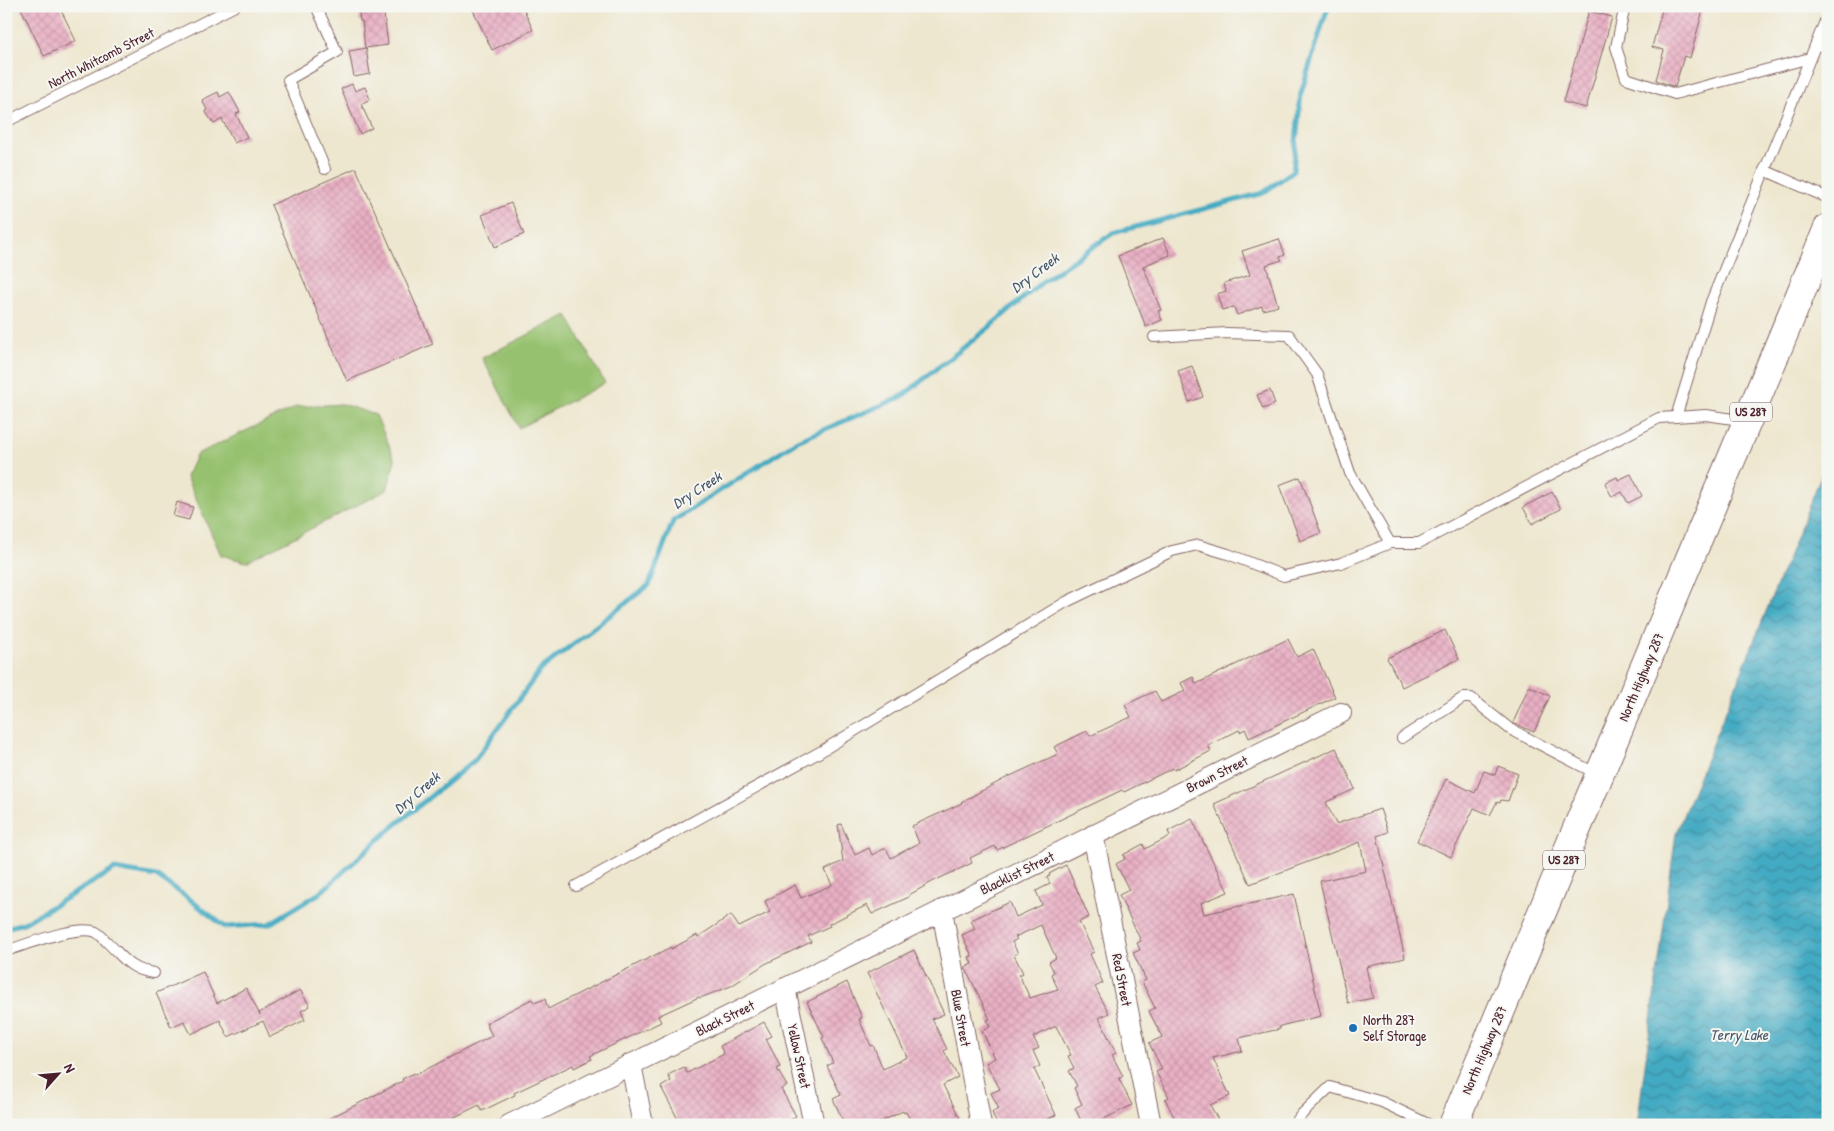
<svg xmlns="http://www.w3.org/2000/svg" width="1834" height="1131" font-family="'Patrick Hand',sans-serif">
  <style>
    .park { fill: #96c16e; stroke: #70704c }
    .water { fill: url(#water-waves); stroke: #466476 }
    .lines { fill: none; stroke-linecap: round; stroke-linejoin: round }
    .stream { stroke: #43aac2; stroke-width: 5 }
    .building { fill: url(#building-cross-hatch); fill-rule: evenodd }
    .service-casing { stroke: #836564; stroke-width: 12 }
    .minor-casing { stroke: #836564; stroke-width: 22 }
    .trunk-casing { stroke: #836564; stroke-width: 30 }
    .service { stroke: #fff; stroke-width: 10 }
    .minor { stroke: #fff; stroke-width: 20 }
    .trunk { stroke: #fff; stroke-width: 28 }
    .poi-dot { fill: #1f6fb2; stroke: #f6f6f2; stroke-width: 2 }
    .labels { text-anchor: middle; stroke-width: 4; stroke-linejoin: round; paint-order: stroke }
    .shield { fill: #f6f6f2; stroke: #7e6067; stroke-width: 1 }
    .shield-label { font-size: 12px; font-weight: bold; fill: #4a1f2b }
    .street-label { font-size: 14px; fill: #4a1f2b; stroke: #f6f6f2 }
    .poi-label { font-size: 14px; fill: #4a1f2b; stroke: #f6f6f2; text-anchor: start }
    .water-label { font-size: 15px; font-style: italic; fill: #475767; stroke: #f6f6f2 }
  </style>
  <defs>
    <pattern id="water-waves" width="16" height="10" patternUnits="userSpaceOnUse" patternTransform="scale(1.25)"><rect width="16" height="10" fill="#43aac2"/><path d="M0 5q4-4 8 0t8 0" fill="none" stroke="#3a8a9e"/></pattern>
    <pattern id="building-cross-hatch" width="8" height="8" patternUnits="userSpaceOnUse" patternTransform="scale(1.25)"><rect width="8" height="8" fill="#e9b0c4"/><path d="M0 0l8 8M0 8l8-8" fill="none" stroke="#c997a9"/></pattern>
  </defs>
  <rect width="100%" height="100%" fill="#f6f6f2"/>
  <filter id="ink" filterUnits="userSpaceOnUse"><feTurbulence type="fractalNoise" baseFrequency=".02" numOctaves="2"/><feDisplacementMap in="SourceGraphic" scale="10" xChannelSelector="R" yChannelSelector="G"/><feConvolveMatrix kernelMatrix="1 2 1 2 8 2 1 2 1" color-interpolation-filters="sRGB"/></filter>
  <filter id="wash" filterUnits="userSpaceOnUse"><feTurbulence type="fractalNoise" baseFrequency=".0096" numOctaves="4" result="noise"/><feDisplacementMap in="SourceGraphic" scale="20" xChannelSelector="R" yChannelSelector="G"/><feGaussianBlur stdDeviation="1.12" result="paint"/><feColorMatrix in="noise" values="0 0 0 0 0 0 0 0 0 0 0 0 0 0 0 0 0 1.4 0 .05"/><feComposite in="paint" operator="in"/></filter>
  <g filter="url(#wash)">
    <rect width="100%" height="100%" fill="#eee7cf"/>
    <!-- park -->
    <g class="park">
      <path d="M 567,315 L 605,383 L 519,428 L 482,358 Z"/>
      <path d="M 342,404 L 376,415 L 395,460 L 387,490 L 246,562 L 221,555 L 186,477 L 197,454 L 296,407 Z"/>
    </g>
    <!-- water -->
    <path class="water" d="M 1828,459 L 1828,1125 L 1637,1125 L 1676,833 Z"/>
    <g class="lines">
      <!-- stream -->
      <path class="stream" d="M 6,928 L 24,923 L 115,869 L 156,876 L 188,898 L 225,927 L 269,924 L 320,893 L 388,831 L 475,760 L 541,669 L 649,585 L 673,521 L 797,441 L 901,397 L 987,329 L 1042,282 L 1113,233 L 1263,193 L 1293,171 L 1301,93 L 1326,13 L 1329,6"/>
    </g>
    <g id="blocks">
      <!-- building -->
      <g class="building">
        <path d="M 20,6 L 59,6 L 76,41 L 44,56 Z"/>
        <path d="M 358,6 L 383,6 L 388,45 L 365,48 L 362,21 L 360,21 Z"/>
        <path d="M 471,6 L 522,6 L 533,30 L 492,50 Z"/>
        <path d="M 1663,6 L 1704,6 L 1690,58 L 1684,56 L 1675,87 L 1656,80 L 1664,50 L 1652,47 Z"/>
        <path d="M 1589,11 L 1612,17 L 1586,108 L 1563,102 Z"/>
        <path d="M 366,48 L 370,74 L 354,77 L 349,51 Z"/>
        <path d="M 352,84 L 355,91 L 365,87 L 370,99 L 361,104 L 372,128 L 360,134 L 341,89 Z"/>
        <path d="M 218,92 L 220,97 L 229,92 L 240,112 L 236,114 L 247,137 L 234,143 L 222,119 L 214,124 L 205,111 L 207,110 L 202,100 Z"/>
        <path d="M 356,168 L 433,344 L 347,381 L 271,205 Z"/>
        <path d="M 511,203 L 524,234 L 495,247 L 482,215 Z"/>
        <path d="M 1163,238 L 1170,255 L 1143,266 L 1161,310 L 1158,311 L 1162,320 L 1146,327 L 1118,256 Z"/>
        <path d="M 1279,239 L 1285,255 L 1280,257 L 1282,260 L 1266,265 L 1278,306 L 1263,310 L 1262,306 L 1237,315 L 1234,307 L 1222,310 L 1217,294 L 1226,291 L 1224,283 L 1250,275 L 1242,251 Z"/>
        <path d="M 1192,366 L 1203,397 L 1189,402 L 1178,371 Z"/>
        <path d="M 1270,390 L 1275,404 L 1263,409 L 1257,395 Z"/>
        <path d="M 1631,474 L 1642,496 L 1628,503 L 1622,492 L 1612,497 L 1605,483 L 1617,477 L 1618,480 Z"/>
        <path d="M 1300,477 L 1321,533 L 1300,541 L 1279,485 Z"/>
        <path d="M 1552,492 L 1561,509 L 1532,524 L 1523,507 Z"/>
        <path d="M 177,502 L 193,507 L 189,520 L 173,516 Z"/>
        <path d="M 1445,630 L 1459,659 L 1402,687 L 1387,658 Z"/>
        <path d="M 1288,639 L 1297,657 L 1313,649 L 1335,697 L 1249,738 L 1245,729 L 1240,732 L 1239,730 L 1208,746 L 1211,751 L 1174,770 L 1173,768 L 1124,792 L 1122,790 L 997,850 L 995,846 L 970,858 L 972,863 L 932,882 L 909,895 L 909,897 L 872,914 L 867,905 L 829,924 L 830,926 L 808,936 L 811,942 L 765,964 L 731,986 L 700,998 L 699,997 L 658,1016 L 661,1022 L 590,1056 L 592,1059 L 574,1068 L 573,1065 L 514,1093 L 515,1095 L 482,1111 L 479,1105 L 439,1125 L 316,1125 L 403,1081 L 402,1079 L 414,1073 L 415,1075 L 492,1036 L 486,1023 L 522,1004 L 532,999 L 534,1003 L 545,999 L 548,1009 L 671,947 L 671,949 L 697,935 L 698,937 L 731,915 L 739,927 L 770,912 L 765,901 L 795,885 L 801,898 L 832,885 L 825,870 L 843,861 L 838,825 L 841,824 L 855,855 L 869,848 L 872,855 L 886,848 L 891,858 L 919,843 L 912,826 L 962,803 L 961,802 L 1008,777 L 1058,754 L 1054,747 L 1087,731 L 1090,736 L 1131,717 L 1125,705 L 1155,691 L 1161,702 L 1185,691 L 1181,683 L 1193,677 L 1196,684 Z"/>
        <path d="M 1529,686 L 1550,696 L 1534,732 L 1513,723 Z"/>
        <path d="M 1336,748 L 1355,789 L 1326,802 L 1336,824 L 1380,809 L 1388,832 L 1377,836 L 1405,958 L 1366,967 L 1373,998 L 1348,1003 L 1320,881 L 1366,871 L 1360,842 L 1250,884 L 1214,804 Z"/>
        <path d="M 1498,766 L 1518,774 L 1508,801 L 1501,800 L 1500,803 L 1497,802 L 1490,815 L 1474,808 L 1451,857 L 1417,841 L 1446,779 L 1475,793 L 1484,771 L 1495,775 Z"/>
        <path d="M 1192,819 L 1228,892 L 1201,903 L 1204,914 L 1294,894 L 1321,1016 L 1280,1026 L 1280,1029 L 1239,1038 L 1242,1051 L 1213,1058 L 1230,1096 L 1210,1105 L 1221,1125 L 1178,1125 L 1165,1099 L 1169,1097 L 1156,1072 L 1162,1069 L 1149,1043 L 1162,1037 L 1149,1011 L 1155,1008 L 1142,982 L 1146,980 L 1133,953 L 1140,950 L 1137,943 L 1141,941 L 1119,895 L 1129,890 L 1116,864 L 1125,859 L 1123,855 L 1143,844 L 1145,849 L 1170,836 L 1168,831 Z"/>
        <path d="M 1066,865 L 1089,917 L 1079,922 L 1094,952 L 1090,954 L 1103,983 L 1095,987 L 1109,1013 L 1099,1018 L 1116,1053 L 1112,1055 L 1123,1076 L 1119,1079 L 1132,1105 L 1092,1125 L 1083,1125 L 1075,1108 L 1082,1104 L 1074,1088 L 1077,1086 L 1069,1071 L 1074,1068 L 1068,1056 L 1071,1055 L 1056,1026 L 1033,1037 L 1039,1048 L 1033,1051 L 1040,1066 L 1034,1069 L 1056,1115 L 1035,1125 L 997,1125 L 992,1112 L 999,1109 L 991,1093 L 1000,1089 L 986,1063 L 995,1058 L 982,1031 L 990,1027 L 987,1020 L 990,1019 L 965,967 L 972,964 L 969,957 L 972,956 L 962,935 L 975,929 L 971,920 L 1010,902 L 1016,917 L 1042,905 L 1036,891 L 1050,884 L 1047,877 L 1050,876 L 1049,874 ZM 1041,925 L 1056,958 L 1049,962 L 1054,972 L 1051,974 L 1058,989 L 1030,998 L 1019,975 L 1023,973 L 1014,955 L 1018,953 L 1012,942 L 1017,939 L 1015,937 Z"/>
        <path d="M 914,950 L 944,1014 L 932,1019 L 947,1049 L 944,1051 L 958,1077 L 943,1085 L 960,1118 L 946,1125 L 913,1125 L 906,1112 L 904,1113 L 903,1111 L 874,1125 L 845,1125 L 833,1099 L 841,1095 L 827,1066 L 833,1063 L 822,1038 L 824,1037 L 807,1002 L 847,982 L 862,1018 L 859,1019 L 871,1046 L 873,1045 L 883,1069 L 907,1057 L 867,973 Z"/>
        <path d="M 203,972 L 217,1003 L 246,988 L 260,1015 L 259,1013 L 300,990 L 310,1006 L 301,1011 L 305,1020 L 270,1037 L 263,1021 L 228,1037 L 220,1020 L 191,1034 L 184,1021 L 171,1027 L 156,993 Z"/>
        <path d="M 764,1022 L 772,1036 L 766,1039 L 776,1058 L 780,1067 L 777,1069 L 787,1086 L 781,1089 L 796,1116 L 790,1120 L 793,1125 L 681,1125 L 661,1087 L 671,1081 L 668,1075 L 684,1067 L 687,1073 L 724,1054 L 720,1046 Z"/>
      </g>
    </g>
  </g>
  <g filter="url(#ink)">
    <use href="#blocks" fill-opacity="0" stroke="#836564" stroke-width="1"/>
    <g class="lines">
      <defs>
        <g id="service">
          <path d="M 316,6 L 337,52 L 288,80 L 325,169"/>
          <path d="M 1625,6 L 1616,47 L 1626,78 L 1675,94 L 1810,58"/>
          <path d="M 1816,44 L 1828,49"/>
          <path d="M 6,122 L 235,6"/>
          <path d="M 1764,170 L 1828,198"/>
          <path d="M 1154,337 L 1227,333 L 1289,335 L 1317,374 L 1350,473 L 1390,543 L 1419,543 L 1659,418 L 1706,415 L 1747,421"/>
          <path d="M 1676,417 L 1711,302 L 1828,14"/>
          <path d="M 1402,738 L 1463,698 L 1471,698 L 1510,729 L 1599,775"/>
          <path d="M 576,886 L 820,752 L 1066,602 L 1172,551 L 1198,545 L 1228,554 L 1284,576 L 1341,563 L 1390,543"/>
          <path d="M 6,951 C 25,945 78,924 96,932 C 100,934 104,939 107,942 C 124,958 130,970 154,973"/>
          <path d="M 1294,1125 L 1302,1114 L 1330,1087 L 1382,1102 L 1430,1125"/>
        </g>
        <g id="minor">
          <path d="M 1093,835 L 1151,1125"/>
          <path d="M 942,910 L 981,1125"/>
          <path d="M 785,988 L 814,1125"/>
          <path d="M 631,1064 L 643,1125"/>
          <path d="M 509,1125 L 1341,713"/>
        </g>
        <path id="trunk" d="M 1453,1125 L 1828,228"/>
      </defs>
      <!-- service casing -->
      <use href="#service" class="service-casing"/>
      <!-- minor casing -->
      <use href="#minor" class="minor-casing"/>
      <!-- trunk casing -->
      <use href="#trunk" class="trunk-casing"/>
      <!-- service -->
      <use href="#service" class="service"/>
      <!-- minor -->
      <use href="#minor" class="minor"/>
      <!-- trunk -->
      <use href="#trunk" class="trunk"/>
    </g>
  </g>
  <!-- markers -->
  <circle class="poi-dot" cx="1353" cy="1028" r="5"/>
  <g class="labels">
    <!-- shield labels -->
    <g class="shield">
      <rect x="1730" y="402.5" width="42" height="19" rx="4"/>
      <rect x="1543" y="850.5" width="42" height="19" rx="4"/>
    </g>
    <g class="shield-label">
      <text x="1751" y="416">US 287</text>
      <text x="1564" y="864">US 287</text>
    </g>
    <!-- street labels -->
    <g class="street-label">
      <text transform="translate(101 58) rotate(-27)" y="5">North Whitcomb Street</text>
      <text transform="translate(1641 677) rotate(-67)" y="5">North Highway 287</text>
      <text transform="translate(1217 774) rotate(-26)" y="5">Brown Street</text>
      <text transform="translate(1017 873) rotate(-26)" y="5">Blacklist Street</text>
      <text transform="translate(1122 980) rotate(79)" y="5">Red Street</text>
      <text transform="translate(725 1018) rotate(-26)" y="5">Black Street</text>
      <text transform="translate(961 1018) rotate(80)" y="5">Blue Street</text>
      <text transform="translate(1484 1050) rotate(-67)" y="5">North Highway 287</text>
      <text transform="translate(799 1056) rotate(78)" y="5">Yellow Street</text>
    </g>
    <!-- poi labels -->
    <g class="poi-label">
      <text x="1363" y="1025">North 287<tspan x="1363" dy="16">Self Storage</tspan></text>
    </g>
    <!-- water labels -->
    <g class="water-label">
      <text transform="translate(1035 273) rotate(-37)" y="5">Dry Creek</text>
      <text transform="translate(697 490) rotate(-33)" y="5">Dry Creek</text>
      <text transform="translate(417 793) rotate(-41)" y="5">Dry Creek</text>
      <text x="1739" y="1040">Terry Lake</text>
    </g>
  </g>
  <!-- margin -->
  <rect width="1834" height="1131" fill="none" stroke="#f6f6f2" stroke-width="25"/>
  <!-- north arrow -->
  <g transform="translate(58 1074) rotate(63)" stroke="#f6f6f2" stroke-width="4" paint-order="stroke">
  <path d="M0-4L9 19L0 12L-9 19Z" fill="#4a1f2b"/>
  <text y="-8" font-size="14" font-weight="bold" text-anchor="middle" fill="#4a1f2b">N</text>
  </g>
</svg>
